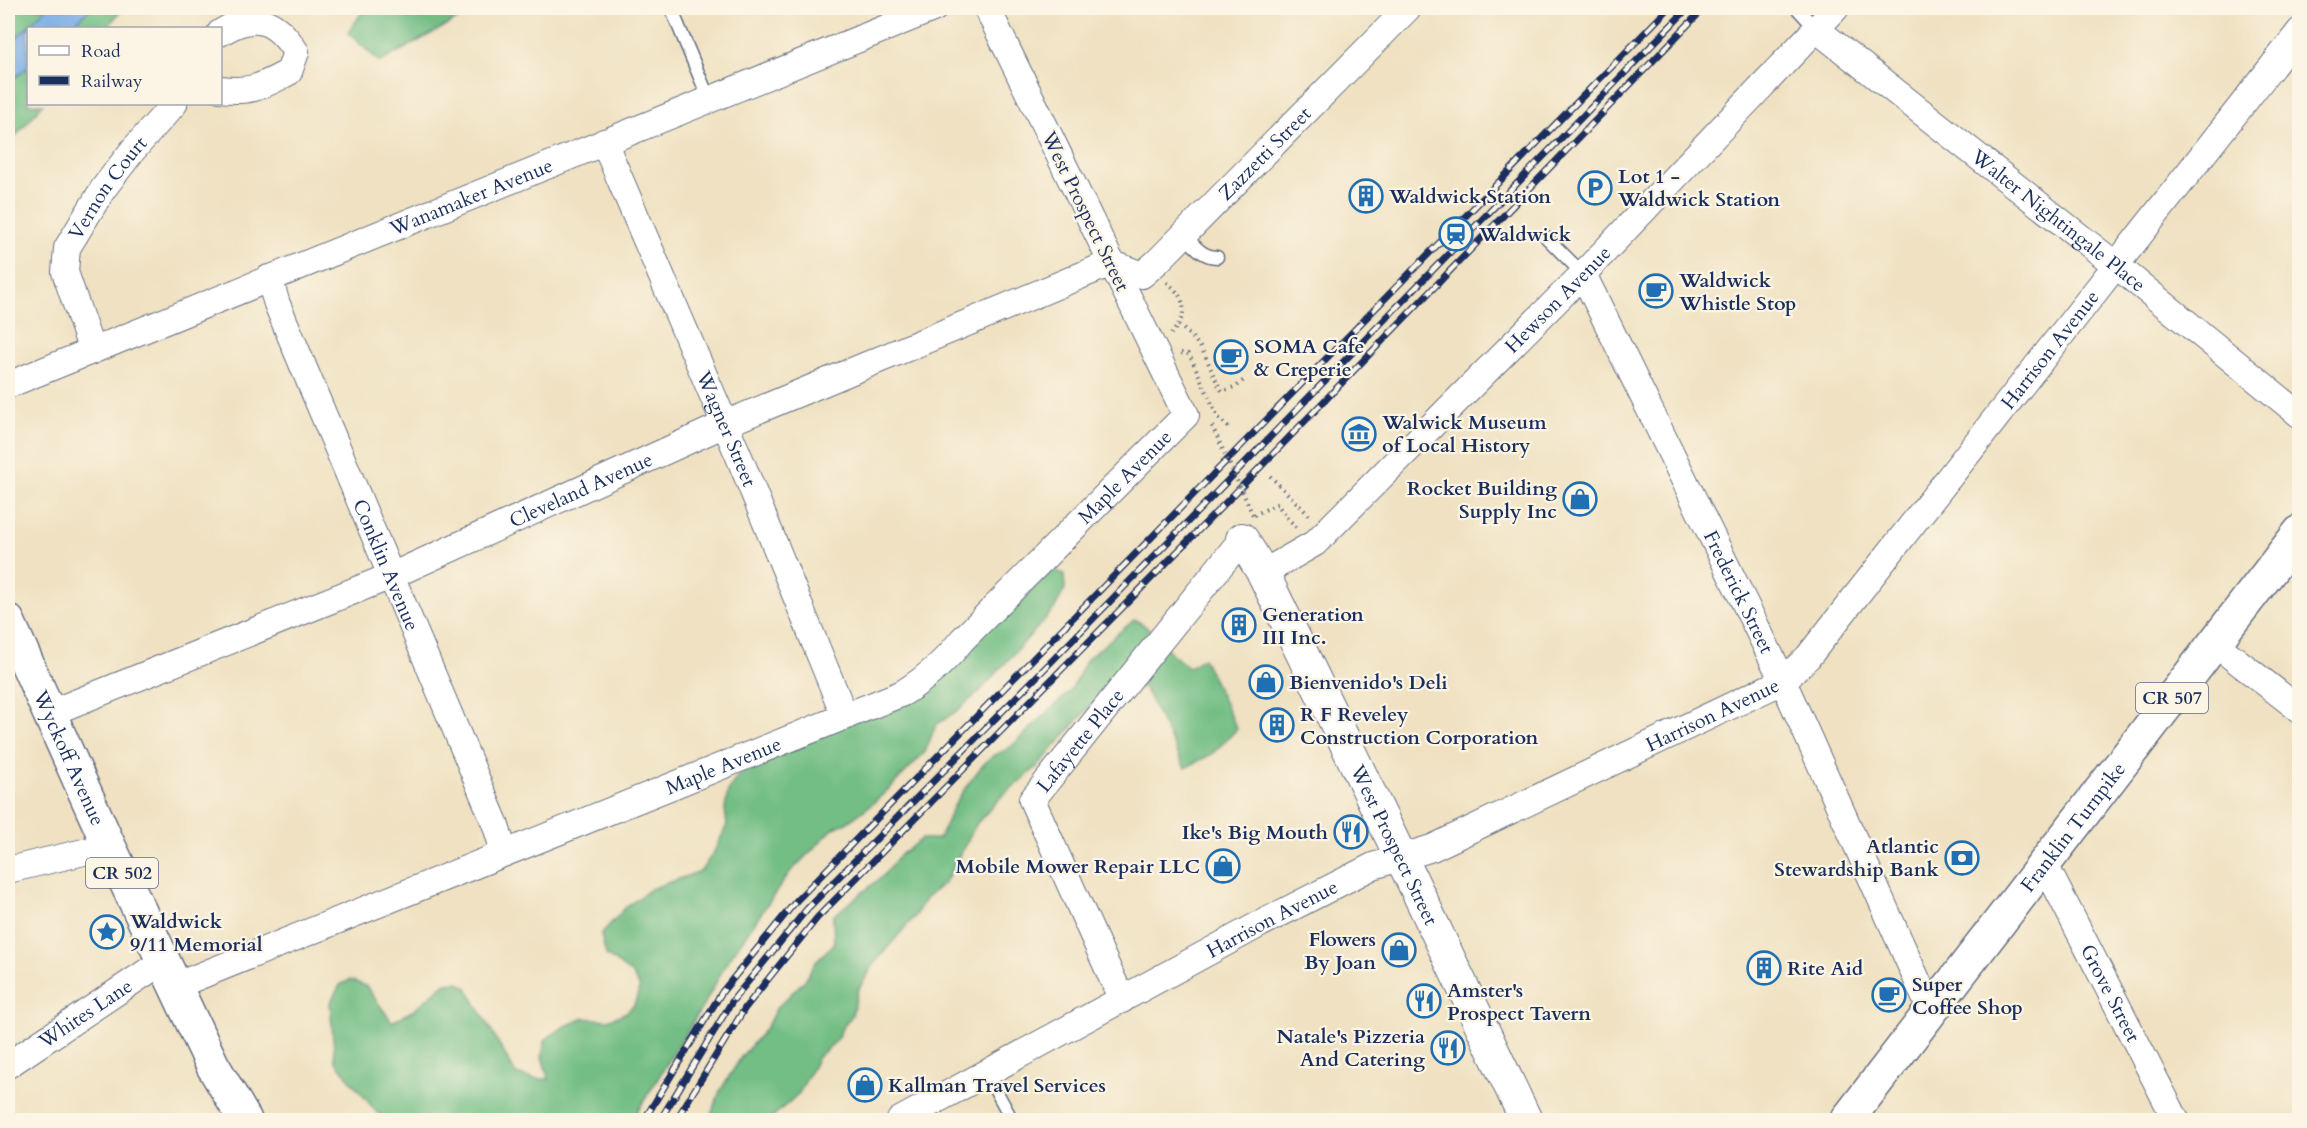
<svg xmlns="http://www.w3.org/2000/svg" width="2307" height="1128" font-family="Cardo,serif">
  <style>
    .forest { fill: #73be85; stroke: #477672; stroke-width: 1.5 }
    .water { fill: #77ace5; stroke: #496ea2; stroke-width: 1.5 }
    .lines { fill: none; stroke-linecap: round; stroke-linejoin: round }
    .service-casing { stroke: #656d81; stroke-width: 15 }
    .minor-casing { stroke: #656d81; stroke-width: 28 }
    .tertiary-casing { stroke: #656d81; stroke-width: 34 }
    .primary-casing { stroke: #656d81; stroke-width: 36 }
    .path { stroke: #656d81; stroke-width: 4; stroke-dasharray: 1.5 4.5; stroke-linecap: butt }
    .service { stroke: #fff; stroke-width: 12 }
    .minor { stroke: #fff; stroke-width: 26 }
    .tertiary { stroke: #fff; stroke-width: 32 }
    .primary { stroke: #fff; stroke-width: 33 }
    .rail-casing { stroke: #1b2f5e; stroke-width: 7 }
    .rail { stroke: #fcf5e5; stroke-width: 4.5; stroke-dasharray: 14; stroke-linecap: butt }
    .path-bridge { stroke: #656d81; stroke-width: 4; stroke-dasharray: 1.5 4.5; stroke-linecap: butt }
    .labels { text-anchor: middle; stroke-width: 4.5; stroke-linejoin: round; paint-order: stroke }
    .shield { fill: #fcf5e5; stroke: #5e6a86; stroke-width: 1.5 }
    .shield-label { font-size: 18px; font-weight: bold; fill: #1b2f5e }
    .street-label { font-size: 20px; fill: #1b2f5e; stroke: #fcf5e5 }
    .poi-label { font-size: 20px; font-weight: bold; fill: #1b2f5e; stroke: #fcf5e5; text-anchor: start }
  </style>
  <rect width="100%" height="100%" fill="#fcf5e5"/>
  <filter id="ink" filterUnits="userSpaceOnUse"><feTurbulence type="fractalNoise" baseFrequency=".0167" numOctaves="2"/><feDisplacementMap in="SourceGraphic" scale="12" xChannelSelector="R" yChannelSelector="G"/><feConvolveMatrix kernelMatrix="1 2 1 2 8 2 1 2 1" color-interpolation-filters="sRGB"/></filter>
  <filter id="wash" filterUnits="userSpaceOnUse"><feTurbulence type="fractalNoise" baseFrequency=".008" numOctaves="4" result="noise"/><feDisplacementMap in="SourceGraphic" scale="24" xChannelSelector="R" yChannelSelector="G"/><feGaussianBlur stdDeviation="1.35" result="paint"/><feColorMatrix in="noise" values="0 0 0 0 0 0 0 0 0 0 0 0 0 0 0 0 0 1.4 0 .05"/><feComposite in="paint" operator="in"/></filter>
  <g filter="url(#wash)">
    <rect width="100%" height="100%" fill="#efe1c1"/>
    <!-- forest -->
    <g class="forest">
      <path d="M 8,8 L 47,8 L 8,46 Z"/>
      <path d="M 91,8 L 124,8 L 106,28 L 69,28 Z"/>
      <path d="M 365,8 L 478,8 L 380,62 L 348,33 Z"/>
      <path d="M 28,67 L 28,104 L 43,104 L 8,145 L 8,84 Z"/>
      <path d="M 1050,568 L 1064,575 L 1065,589 L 1054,609 L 979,692 L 957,711 L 936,725 L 925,752 L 891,787 L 871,805 L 849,821 L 834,828 L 790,872 L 727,962 L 706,1001 L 632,1120 L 389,1120 L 378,1114 L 335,1061 L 330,1003 L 340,985 L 350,980 L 366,986 L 392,1022 L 414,1010 L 446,983 L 458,982 L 467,988 L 516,1074 L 534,1079 L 549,1079 L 542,1057 L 545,1040 L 562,1028 L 583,1018 L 608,1020 L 625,1013 L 634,1005 L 640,988 L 632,974 L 606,955 L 601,934 L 625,908 L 651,889 L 701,871 L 714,852 L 727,825 L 725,809 L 728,791 L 737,777 L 754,761 L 873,712 Z"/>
      <path d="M 1134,620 C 1150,623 1168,657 1190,667 L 1203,658 L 1237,729 L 1212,754 L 1185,768 L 1144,687 L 1136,688 L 1117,697 L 1092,704 L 1037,767 L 1002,796 L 977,823 L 945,882 L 925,899 L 915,916 L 876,961 L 858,990 L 852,1015 L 841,1030 L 836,1041 L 818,1057 L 799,1093 L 769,1120 L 707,1120 L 711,1115 L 720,1091 L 742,1056 L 766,1028 L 776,1009 L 805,980 L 816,961 L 834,944 L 833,916 L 883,876 L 899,856 L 922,839 L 938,839 C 945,829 947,820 952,810 C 958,797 983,761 995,755 C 1001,752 1006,750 1012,746 L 1067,694 L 1074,685 L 1087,659 Z"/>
    </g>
    <!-- water -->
    <path class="water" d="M 47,8 L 91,8 L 69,28 L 28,28 L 28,67 L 8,82 L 8,46 Z"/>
  </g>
  <g filter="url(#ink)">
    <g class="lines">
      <defs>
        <g id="service">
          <path d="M 671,8 L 709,99"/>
          <path d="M 1797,8 L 1816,29"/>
          <path d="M 1184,235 C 1194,245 1202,257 1217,257"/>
          <path d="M 1547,238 L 1583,274"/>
          <path d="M 987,1074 L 1012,1120"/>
        </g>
        <g id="minor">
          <path id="s1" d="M 1816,29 L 2117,266 L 2300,415"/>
          <path d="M 220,33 C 254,12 275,18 296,52 L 289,72 C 262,86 252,93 220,89"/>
          <path id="s2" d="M 604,142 L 740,459 L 845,717"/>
          <path id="s3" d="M 1111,263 L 1142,275 L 1158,261 L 1408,8"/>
          <path id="s4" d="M 1583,274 L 1783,681 L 1931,1011"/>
          <path id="s5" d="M 269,278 L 277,304 L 495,823 L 504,852"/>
          <path id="s6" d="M 92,351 L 65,272 L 67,248 L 103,189 L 133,150 L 174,104"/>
          <path id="s7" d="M 8,385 L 935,8"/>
          <path id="s8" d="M 1263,573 L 1315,543 L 1583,274 L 1836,8"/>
          <path d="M 2214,643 L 2300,710"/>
          <path id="s9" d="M 50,713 L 391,576 L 725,424 L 1111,263"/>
          <path id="s10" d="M 2045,865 L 2176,1120"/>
          <path d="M 8,870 L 109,846"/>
          <path id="s11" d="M 175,986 L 903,693 C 927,678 945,662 962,640 L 1186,415 L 987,8"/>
          <path id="s12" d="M 1122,1000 L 1032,800 L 1242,539"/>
          <path id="s13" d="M 8,1065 L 163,961"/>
          <path id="s14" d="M 900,1120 L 1260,924 L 1373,866 L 1432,848 L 1783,681 L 1808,657 L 2300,31"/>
        </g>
        <g id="tertiary">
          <path id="s15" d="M 1242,539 L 1263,573 L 1411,878 L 1526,1120"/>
        </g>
        <g id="primary">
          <path id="s16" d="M 8,621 L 109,846 L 213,1066 L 245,1120"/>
          <path id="s17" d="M 1847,1120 L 2300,532"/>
        </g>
      </defs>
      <!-- service casing -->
      <use href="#service" class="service-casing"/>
      <!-- minor casing -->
      <use href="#minor" class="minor-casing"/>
      <!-- tertiary casing -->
      <use href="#tertiary" class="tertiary-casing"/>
      <!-- primary casing -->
      <use href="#primary" class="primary-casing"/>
      <!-- path -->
      <g class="path">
        <path d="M 1167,282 C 1187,299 1189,314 1171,334"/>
        <path d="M 1179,325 C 1189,334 1202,346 1207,360 C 1212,371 1215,380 1222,391 L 1237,386 L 1244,380"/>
        <path d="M 1181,353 L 1188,354 L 1192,360 L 1218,417 L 1231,430"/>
        <path d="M 1270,476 L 1309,515"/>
        <path d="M 1254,515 L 1277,504 L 1288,519 L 1296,527"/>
      </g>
      <!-- service -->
      <use href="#service" class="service"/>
      <!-- minor -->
      <use href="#minor" class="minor"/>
      <!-- tertiary -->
      <use href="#tertiary" class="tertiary"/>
      <!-- primary -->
      <use href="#primary" class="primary"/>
      <defs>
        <g id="rail">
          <path d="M 644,1120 L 722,992 L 797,900 L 1669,8"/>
          <path d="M 660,1120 L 733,1000 L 807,909 L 1049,664 L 1688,8"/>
          <path d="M 676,1120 L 745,1008 L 817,918 L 1244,484 L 1704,8"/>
        </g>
      </defs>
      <!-- rail casing -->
      <use href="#rail" class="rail-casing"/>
      <!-- rail -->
      <use href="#rail" class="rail"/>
      <!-- path-bridge -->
      <path class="path-bridge" d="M 1212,426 L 1253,515"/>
    </g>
  </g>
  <!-- icons -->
  <defs>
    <symbol id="parking-ring" viewBox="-11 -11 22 22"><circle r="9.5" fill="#fcf5e5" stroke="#1f6fb2" stroke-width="1.5"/><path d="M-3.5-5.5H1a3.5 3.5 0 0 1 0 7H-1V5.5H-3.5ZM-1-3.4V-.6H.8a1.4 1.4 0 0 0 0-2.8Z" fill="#1f6fb2"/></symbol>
    <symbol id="building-ring" viewBox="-11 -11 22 22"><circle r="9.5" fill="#fcf5e5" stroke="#1f6fb2" stroke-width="1.5"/><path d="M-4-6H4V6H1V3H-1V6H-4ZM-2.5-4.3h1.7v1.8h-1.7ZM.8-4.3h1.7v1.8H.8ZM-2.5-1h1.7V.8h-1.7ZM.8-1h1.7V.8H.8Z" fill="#1f6fb2"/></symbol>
    <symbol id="station-ring" viewBox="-11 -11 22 22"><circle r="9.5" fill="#fcf5e5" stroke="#1f6fb2" stroke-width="1.5"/><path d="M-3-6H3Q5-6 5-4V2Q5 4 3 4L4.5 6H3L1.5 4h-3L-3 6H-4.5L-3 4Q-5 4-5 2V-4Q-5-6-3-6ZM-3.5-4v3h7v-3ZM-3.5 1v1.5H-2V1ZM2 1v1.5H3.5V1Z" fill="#1f6fb2"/></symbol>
    <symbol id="cafe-ring" viewBox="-11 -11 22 22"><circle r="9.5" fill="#fcf5e5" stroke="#1f6fb2" stroke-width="1.5"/><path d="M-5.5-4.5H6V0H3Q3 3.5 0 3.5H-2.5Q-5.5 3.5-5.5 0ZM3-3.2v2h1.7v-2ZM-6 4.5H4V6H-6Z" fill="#1f6fb2"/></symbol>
    <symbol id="museum-ring" viewBox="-11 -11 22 22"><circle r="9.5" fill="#fcf5e5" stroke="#1f6fb2" stroke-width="1.5"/><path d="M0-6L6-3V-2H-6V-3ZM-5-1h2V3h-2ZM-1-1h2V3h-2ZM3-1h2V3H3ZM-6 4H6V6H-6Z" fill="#1f6fb2"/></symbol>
    <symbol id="shop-ring" viewBox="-11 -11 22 22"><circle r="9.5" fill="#fcf5e5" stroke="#1f6fb2" stroke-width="1.5"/><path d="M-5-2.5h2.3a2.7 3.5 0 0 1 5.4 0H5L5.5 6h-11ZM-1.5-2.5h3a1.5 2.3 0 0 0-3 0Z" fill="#1f6fb2"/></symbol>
    <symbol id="restaurant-ring" viewBox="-11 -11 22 22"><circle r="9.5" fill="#fcf5e5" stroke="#1f6fb2" stroke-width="1.5"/><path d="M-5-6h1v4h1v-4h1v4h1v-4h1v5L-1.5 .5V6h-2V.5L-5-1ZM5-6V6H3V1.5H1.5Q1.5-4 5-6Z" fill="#1f6fb2"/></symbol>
    <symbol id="bank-ring" viewBox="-11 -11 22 22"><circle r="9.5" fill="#fcf5e5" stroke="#1f6fb2" stroke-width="1.5"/><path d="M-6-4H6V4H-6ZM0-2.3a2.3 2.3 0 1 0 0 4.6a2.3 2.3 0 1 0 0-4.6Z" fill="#1f6fb2"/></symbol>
    <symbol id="sight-ring" viewBox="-11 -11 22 22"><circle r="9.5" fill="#fcf5e5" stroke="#1f6fb2" stroke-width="1.5"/><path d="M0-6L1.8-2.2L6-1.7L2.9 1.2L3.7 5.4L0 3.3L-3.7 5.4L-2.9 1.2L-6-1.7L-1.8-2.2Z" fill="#1f6fb2"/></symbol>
  </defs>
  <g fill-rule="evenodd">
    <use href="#parking-ring" x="1576" y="169" width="38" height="38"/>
    <use href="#building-ring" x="1347" y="177" width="38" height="38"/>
    <use href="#station-ring" x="1437" y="215" width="38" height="38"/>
    <use href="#cafe-ring" x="1637" y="272" width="38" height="38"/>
    <use href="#cafe-ring" x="1212" y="338" width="38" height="38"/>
    <use href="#museum-ring" x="1340" y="415" width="38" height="38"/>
    <use href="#shop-ring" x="1561" y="480" width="38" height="38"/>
    <use href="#building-ring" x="1220" y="606" width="38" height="38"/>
    <use href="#shop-ring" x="1247" y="663" width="38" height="38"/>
    <use href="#building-ring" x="1258" y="706" width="38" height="38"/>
    <use href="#restaurant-ring" x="1332" y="813" width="38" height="38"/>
    <use href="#bank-ring" x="1943" y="839" width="38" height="38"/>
    <use href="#shop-ring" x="1204" y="847" width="38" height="38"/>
    <use href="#sight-ring" x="88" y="913" width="38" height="38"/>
    <use href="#shop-ring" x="1380" y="931" width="38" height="38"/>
    <use href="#building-ring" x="1745" y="949" width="38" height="38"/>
    <use href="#cafe-ring" x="1870" y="976" width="38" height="38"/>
    <use href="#restaurant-ring" x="1405" y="982" width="38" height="38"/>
    <use href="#restaurant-ring" x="1429" y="1029" width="38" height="38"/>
    <use href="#shop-ring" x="846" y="1066" width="38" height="38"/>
  </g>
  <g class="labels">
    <!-- shield labels -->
    <g class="shield">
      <rect x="2136" y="683" width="72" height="30" rx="4.5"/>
      <rect x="86" y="858" width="72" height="30" rx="4.5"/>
    </g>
    <g class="shield-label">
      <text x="2172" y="704">CR 507</text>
      <text x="122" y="879">CR 502</text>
    </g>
    <!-- street labels -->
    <g class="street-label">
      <text dy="7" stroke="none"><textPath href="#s3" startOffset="206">Zazzetti Street</textPath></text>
      <text dy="7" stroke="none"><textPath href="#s6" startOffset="180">Vernon Court</textPath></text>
      <text dy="7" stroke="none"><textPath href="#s7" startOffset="500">Wanamaker Avenue</textPath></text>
      <text transform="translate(1086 211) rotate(64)" y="7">West Prospect Street</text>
      <text dy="7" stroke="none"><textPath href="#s1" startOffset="309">Walter Nightingale Place</textPath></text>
      <text dy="7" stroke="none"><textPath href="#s8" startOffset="404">Hewson Avenue</textPath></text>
      <text dy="7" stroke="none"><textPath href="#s14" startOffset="1413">Harrison Avenue</textPath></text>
      <text dy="7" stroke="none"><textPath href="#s2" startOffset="312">Wagner Street</textPath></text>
      <text dy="7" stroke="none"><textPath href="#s11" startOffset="1095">Maple Avenue</textPath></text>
      <text dy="7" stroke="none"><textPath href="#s9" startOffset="576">Cleveland Avenue</textPath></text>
      <text dy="7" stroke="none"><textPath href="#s5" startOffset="310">Conklin Avenue</textPath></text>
      <text dy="7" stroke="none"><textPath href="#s4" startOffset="354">Frederick Street</textPath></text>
      <text dy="7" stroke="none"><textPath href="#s14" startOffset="909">Harrison Avenue</textPath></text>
      <text dy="7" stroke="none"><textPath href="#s12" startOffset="296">Lafayette Place</textPath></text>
      <text dy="7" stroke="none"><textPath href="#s16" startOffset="150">Wyckoff Avenue</textPath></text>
      <text dy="7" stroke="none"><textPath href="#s11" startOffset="591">Maple Avenue</textPath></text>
      <text dy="7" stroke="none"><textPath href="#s17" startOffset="370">Franklin Turnpike</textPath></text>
      <text dy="7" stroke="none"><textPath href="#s15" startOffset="342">West Prospect Street</textPath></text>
      <text dy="7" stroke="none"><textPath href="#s14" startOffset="423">Harrison Avenue</textPath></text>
      <text dy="7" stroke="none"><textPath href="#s10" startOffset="144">Grove Street</textPath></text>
      <text dy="7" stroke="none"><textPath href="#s13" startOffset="93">Whites Lane</textPath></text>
    </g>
    <!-- poi labels -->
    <g class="poi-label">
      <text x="1618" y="183">Lot 1 -<tspan x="1618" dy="23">Waldwick Station</tspan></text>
      <text x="1389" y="203">Waldwick Station</text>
      <text x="1479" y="241">Waldwick</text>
      <text x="1679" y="287">Waldwick<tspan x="1679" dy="23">Whistle Stop</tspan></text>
      <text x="1254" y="353">SOMA Cafe<tspan x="1254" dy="23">&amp; Creperie</tspan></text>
      <text x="1382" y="429">Walwick Museum<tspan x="1382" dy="23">of Local History</tspan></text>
      <text x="1557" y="495" text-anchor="end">Rocket Building<tspan x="1557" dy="23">Supply Inc</tspan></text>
      <text x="1262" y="621">Generation<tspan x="1262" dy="23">III Inc.</tspan></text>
      <text x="1289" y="689">Bienvenido's Deli</text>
      <text x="1300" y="721">R F Reveley<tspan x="1300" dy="23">Construction Corporation</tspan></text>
      <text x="1328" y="839" text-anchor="end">Ike's Big Mouth</text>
      <text x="1939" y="853" text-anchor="end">Atlantic<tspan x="1939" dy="23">Stewardship Bank</tspan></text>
      <text x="1200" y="873" text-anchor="end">Mobile Mower Repair LLC</text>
      <text x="130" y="928">Waldwick<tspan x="130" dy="23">9/11 Memorial</tspan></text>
      <text x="1376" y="946" text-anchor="end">Flowers<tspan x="1376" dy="23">By Joan</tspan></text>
      <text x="1787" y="975">Rite Aid</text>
      <text x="1912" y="991">Super<tspan x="1912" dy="23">Coffee Shop</tspan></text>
      <text x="1447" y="997">Amster's<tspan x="1447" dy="23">Prospect Tavern</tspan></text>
      <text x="1425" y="1043" text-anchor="end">Natale's Pizzeria<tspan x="1425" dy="23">And Catering</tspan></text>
      <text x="888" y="1092">Kallman Travel Services</text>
    </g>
  </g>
  <!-- margin -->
  <rect width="2307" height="1128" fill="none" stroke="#fcf5e5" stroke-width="30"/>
  <!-- legend -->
  <rect x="27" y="27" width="195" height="78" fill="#fcf5e5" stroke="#a2a6af" stroke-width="1.5"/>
  <rect x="39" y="46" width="30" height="9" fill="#ffffff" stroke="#a2a6af" stroke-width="1.5"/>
  <text x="81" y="57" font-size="18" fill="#1b2f5e">Road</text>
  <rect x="39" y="76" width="30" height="9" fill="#1b2f5e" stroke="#a2a6af" stroke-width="1.5"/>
  <text x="81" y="87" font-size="18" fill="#1b2f5e">Railway</text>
</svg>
